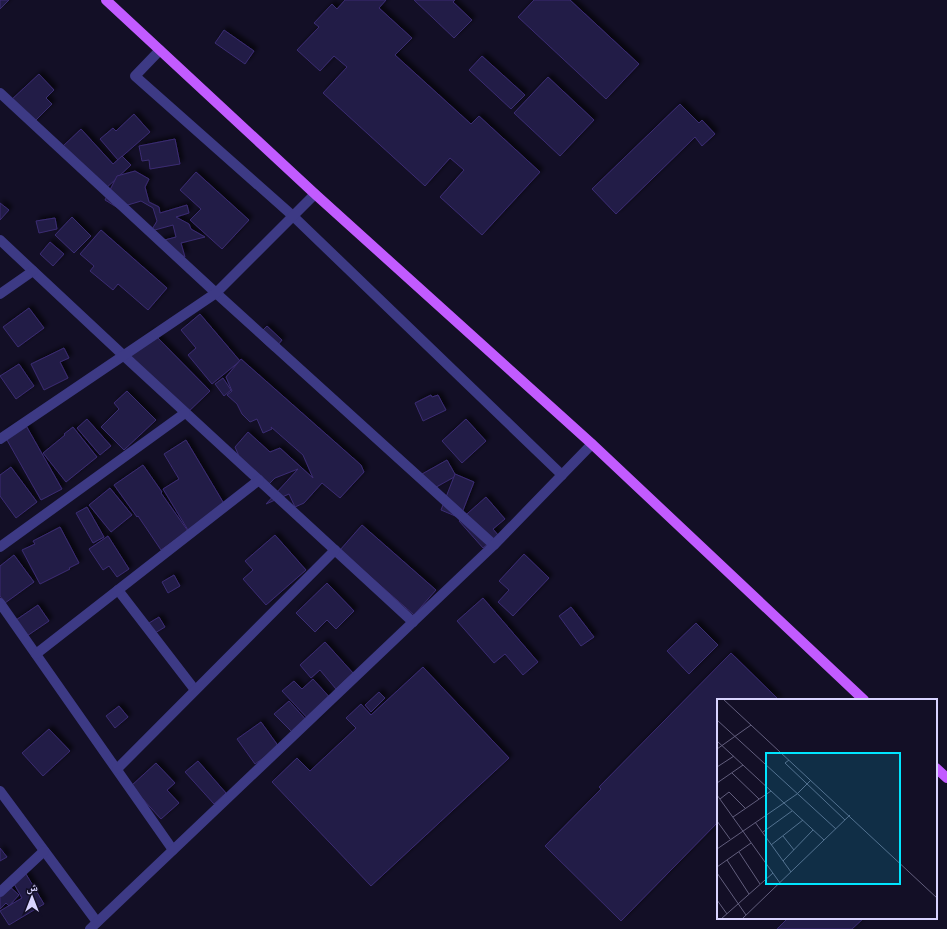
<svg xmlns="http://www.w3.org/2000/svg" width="947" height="929" font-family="Lato,'Noto Naskh Arabic',sans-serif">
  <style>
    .building { fill: #241b47; stroke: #3b2d73; filter: url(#shadow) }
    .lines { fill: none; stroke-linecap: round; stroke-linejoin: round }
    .minor { stroke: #3d3a85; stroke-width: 10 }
    .major { stroke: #c25bff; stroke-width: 10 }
    .inset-road { fill: none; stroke: #625e7d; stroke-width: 1 }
    .view { fill: #00e5ff; fill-opacity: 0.15; stroke: #00e5ff; stroke-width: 2 }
    .inset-edge { fill: none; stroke: #d9d4ff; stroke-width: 2 }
  </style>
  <defs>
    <filter id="shadow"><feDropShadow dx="3.5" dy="-3.5" stdDeviation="2" flood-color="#0009"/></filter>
  </defs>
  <rect width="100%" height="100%" fill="#130f26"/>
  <!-- building -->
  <g class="building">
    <path d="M 0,0 L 9,0 L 0,9 Z"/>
    <path d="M 345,0 L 386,0 L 379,8 L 412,38 L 395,55 L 471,124 L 479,116 L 540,172 L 482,235 L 440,197 L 464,170 L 450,158 L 425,186 L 323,93 L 347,67 L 334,56 L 320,71 L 297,50 L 319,27 L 314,23 L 332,4 L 337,9 Z"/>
    <path d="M 414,0 L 455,0 L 453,2 L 472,20 L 454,38 Z"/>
    <path d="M 534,0 L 570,0 L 639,64 L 606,99 L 518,17 Z"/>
    <path d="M 224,30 L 254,51 L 245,64 L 215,43 Z"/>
    <path d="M 482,56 L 525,95 L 511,109 L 469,70 Z"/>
    <path d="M 39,74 L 54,90 L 46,98 L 52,104 L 32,124 L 10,101 Z"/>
    <path d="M 548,77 L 594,120 L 560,156 L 514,113 Z"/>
    <path d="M 680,104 L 699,123 L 702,120 L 715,134 L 702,146 L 695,137 L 616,214 L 592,189 Z"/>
    <path d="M 134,114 L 150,132 L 118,160 L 100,139 L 113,128 L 116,131 Z"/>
    <path d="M 81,129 L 113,164 L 122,156 L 131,165 L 103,191 L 62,147 Z"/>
    <path d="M 175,139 L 180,164 L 150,169 L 149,160 L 142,161 L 139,146 Z"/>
    <path d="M 135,171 L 149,179 L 145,187 L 149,202 L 159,207 L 160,213 L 187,205 L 189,213 L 176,217 L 189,224 L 191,229 L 205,237 L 181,243 L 185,257 L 157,242 L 176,237 L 173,225 L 151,231 L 157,221 L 153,208 L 141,201 L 118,208 L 105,200 L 117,176 Z"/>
    <path d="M 196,172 L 249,220 L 222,249 L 190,220 L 201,209 L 180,190 Z"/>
    <path d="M 0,203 L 9,210 L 0,220 Z"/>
    <path d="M 72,217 L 91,236 L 74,253 L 55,235 Z"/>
    <path d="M 55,218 L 57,229 L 39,233 L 36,221 Z"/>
    <path d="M 101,230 L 167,288 L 148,310 L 118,284 L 113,290 L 90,271 L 94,266 L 80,254 Z"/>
    <path d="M 50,242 L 64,254 L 53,266 L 40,254 Z"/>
    <path d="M 29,308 L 44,328 L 18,347 L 3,327 Z"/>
    <path d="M 200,314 L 240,361 L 212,384 L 188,355 L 196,348 L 181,330 Z"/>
    <path d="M 267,326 L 282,340 L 273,351 L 257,336 Z"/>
    <path d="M 152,332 L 210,391 L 185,415 L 127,357 Z"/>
    <path d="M 64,348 L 69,358 L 60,362 L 68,378 L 44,390 L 31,364 Z"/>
    <path d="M 241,359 L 361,465 L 364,472 L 340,498 L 322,483 L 304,503 L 295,507 L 289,494 L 266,504 L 298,469 L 275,478 L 268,485 L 241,461 L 235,447 L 248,432 L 270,452 L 280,448 L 313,478 L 303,455 L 271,427 L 272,429 L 263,433 L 257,419 L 250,422 L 242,414 L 237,404 L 227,395 L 232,391 L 226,377 Z"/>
    <path d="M 19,364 L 34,386 L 16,399 L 0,376 Z"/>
    <path d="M 223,378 L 231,390 L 224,396 L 215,384 Z"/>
    <path d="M 127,391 L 156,420 L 124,450 L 101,427 L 119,409 L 114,403 Z"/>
    <path d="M 431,395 L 432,397 L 438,395 L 446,410 L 423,421 L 415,403 Z"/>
    <path d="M 87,419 L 111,446 L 100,455 L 77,428 Z"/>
    <path d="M 466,419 L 486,441 L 462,463 L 442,441 Z"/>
    <path d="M 24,422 L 62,489 L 41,500 L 3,433 Z"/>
    <path d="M 73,427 L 97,457 L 66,482 L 43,453 L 65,435 L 64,434 Z"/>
    <path d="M 186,440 L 226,507 L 188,530 L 163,489 L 179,479 L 164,454 Z"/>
    <path d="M 447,460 L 456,476 L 431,490 L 422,474 Z"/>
    <path d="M 143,465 L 162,492 L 161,493 L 188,531 L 161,550 L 138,516 L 137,517 L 114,485 Z"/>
    <path d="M 11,467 L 37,502 L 16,518 L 0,496 L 0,475 Z"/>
    <path d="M 455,474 L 474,482 L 460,518 L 441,510 Z"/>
    <path d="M 110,488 L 132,515 L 111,532 L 89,505 Z"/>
    <path d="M 486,497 L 505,519 L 493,529 L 498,535 L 483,548 L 459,521 Z"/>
    <path d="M 87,507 L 104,537 L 93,543 L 76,513 Z"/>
    <path d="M 362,525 L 436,590 L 414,615 L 340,550 Z"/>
    <path d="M 60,527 L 79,563 L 69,568 L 70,569 L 40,584 L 22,550 L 35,544 L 33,541 Z"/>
    <path d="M 275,535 L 306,570 L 266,605 L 243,579 L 253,570 L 245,561 Z"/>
    <path d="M 108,536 L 129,569 L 117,577 L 109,566 L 103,570 L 89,549 Z"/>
    <path d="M 524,554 L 549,578 L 513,616 L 498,602 L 509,590 L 499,581 Z"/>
    <path d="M 14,555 L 34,582 L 5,603 L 0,596 L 0,566 Z"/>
    <path d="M 174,575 L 180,586 L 168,593 L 162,582 Z"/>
    <path d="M 327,583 L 354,611 L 336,629 L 327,620 L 315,632 L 296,613 Z"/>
    <path d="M 483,598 L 538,662 L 523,675 L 505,654 L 494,663 L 457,621 Z"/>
    <path d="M 38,605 L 49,621 L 24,638 L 13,622 Z"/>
    <path d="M 571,607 L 594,637 L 581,646 L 559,616 Z"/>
    <path d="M 159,617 L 165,627 L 155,633 L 149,623 Z"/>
    <path d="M 696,623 L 718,645 L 689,674 L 667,651 Z"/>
    <path d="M 325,642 L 353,673 L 336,689 L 320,670 L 311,678 L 300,665 Z"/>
    <path d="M 731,653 L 779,700 L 718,700 L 718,822 L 621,921 L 545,846 L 601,789 L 599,787 Z"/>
    <path d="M 423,667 L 509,758 L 371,886 L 272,782 L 297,758 L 310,771 L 356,728 L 346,718 L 361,704 L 371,715 Z"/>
    <path d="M 313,679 L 334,702 L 312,723 L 282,691 L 294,681 L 302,689 Z"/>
    <path d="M 379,692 L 385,698 L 371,712 L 365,705 Z"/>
    <path d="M 289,701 L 309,723 L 295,735 L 274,714 Z"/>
    <path d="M 119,706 L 128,717 L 115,728 L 106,716 Z"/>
    <path d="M 261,722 L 279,747 L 255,764 L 237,739 Z"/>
    <path d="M 49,729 L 70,751 L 43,776 L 22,753 Z"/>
    <path d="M 198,761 L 226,793 L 214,804 L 185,772 Z"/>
    <path d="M 156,763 L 175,783 L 167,790 L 179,803 L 161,819 L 131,786 Z"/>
    <path d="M 0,848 L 7,857 L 0,861 Z"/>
    <path d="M 26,874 L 44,904 L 9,925 L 0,911 L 22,898 L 13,882 Z"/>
    <path d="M 8,885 L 19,895 L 9,906 L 6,903 L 0,909 L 0,894 Z"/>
    <path d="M 788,918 L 864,918 L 852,929 L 777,929 Z"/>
  </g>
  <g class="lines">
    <!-- minor -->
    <g class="minor">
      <path d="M 160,50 L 135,76 L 293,216 L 562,475"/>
      <path d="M 0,93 L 216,293 L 494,545"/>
      <path d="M 0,240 L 123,355 L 413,622"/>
      <path d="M 0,294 L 33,271"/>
      <path d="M 0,439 L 216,293 L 315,194"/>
      <path d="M 0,547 L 185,413"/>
      <path d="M 118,590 L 195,690"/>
      <path d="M 0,603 L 173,850"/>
      <path d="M 36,654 L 259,480"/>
      <path d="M 117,769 L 335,550"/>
      <path d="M 0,791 L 97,922"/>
      <path d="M 0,892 L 44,851"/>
      <path d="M 90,929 L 494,545 L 592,444"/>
    </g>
    <!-- major -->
    <g class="major">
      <path d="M 106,0 L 315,194 L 592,444 L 864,700"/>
      <path d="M 936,768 L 947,778"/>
    </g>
  </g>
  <!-- overview -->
  <g transform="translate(717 699)">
    <rect width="220" height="220" fill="#130f26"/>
    <path class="inset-road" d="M 6,0 L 220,199M 0,21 L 119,130M 0,42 L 107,141M 0,50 L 34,26M 72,61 L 68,64 L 128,121M 0,68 L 17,57M 15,74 L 42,100M 0,84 L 26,66M 0,96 L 63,184M 3,100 L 12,93 L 28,109M 16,118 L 54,92M 0,122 L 13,140M 38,123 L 74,173M 46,133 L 75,112M 66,137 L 77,151M 54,146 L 86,121M 0,150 L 80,95 L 94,81M 22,153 L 43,185M 10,161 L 32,195M 66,162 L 96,131M 0,168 L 34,144M 0,174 L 29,216M 0,201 L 10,215M 4,220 L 56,174M 25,220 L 133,116"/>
    <path class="view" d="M 49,54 L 183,54 L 183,185 L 49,185 Z"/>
    <rect width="220" height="220" class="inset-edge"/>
  </g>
  <!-- north arrow -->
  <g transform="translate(32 897)" stroke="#130f26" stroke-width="3" paint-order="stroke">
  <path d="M0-3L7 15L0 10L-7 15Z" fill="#d9d4ff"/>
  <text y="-6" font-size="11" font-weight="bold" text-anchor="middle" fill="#d9d4ff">ش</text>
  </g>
</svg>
